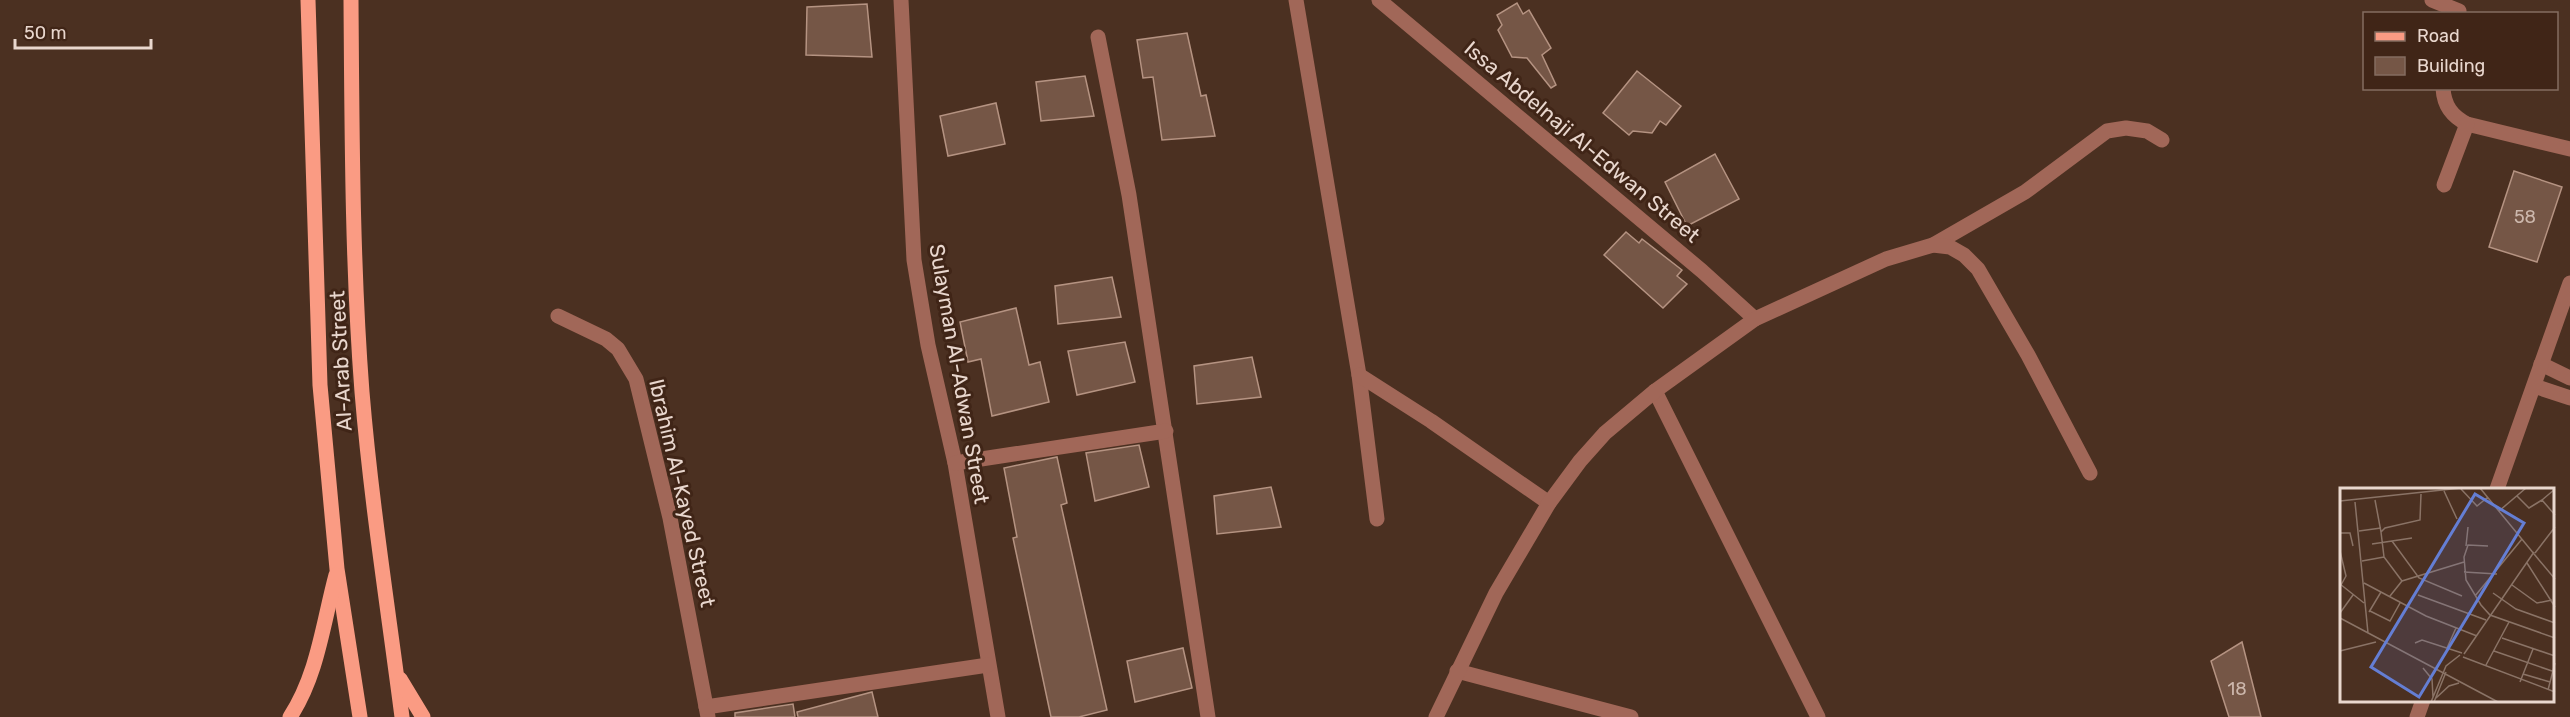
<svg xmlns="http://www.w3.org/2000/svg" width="2570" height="717" font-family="Rubik,sans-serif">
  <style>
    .building { fill: #755646; stroke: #b59382; stroke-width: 1.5 }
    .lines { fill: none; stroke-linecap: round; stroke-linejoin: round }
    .minor { stroke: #a16758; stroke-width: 15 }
    .major { stroke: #fa9b83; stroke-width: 15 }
    .labels { text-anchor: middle; stroke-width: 6; stroke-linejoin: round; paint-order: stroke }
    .number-label { font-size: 18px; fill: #ccb7ac }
    .street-label { font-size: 21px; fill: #e9d7ce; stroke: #402517 }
    .inset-road { fill: none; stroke: #8a7366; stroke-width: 1.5 }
    .view { fill: #647ed4; fill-opacity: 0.15; stroke: #647ed4; stroke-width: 3 }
    .inset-edge { fill: none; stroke: #e9d7ce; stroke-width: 3 }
  </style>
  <rect width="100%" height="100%" fill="#4b3021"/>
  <!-- building -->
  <g class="building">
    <path d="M 1517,3 L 1523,14 L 1529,10 L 1551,48 L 1542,55 L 1556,85 L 1551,88 L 1527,58 L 1512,57 L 1498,30 L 1502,25 L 1497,15 Z"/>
    <path d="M 867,4 L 872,57 L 806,55 L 807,7 Z"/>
    <path d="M 1187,33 L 1201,96 L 1206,95 L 1215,136 L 1162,140 L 1153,77 L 1143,78 L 1137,40 Z"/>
    <path d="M 1637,71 L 1681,106 L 1666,125 L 1660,121 L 1652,133 L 1633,131 L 1629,135 L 1603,113 Z"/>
    <path d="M 1085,76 L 1094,116 L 1041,121 L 1036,82 Z"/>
    <path d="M 996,103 L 1005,144 L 948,156 L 940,116 Z"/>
    <path d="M 1715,154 L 1739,199 L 1687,226 L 1665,182 Z"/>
    <path d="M 2514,171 L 2562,187 L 2537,262 L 2489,247 Z"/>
    <path d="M 1626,232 L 1639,243 L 1642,239 L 1682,270 L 1677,276 L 1687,284 L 1663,308 L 1604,255 Z"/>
    <path d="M 1112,277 L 1121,317 L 1058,324 L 1055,286 Z"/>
    <path d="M 1016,308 L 1029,365 L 1040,362 L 1049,402 L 992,416 L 981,359 L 968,362 L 960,322 Z"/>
    <path d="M 1125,342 L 1135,382 L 1077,395 L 1068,351 Z"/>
    <path d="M 1252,357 L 1261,397 L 1197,404 L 1194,366 Z"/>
    <path d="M 1139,445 L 1149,487 L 1095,501 L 1086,453 Z"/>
    <path d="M 1057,457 L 1067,503 L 1061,505 L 1107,710 L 1079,717 L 1051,717 L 1013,538 L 1017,537 L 1004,468 Z"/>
    <path d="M 1271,487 L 1281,527 L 1217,534 L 1214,496 Z"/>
    <path d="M 2242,642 L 2261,717 L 2229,717 L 2211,661 Z"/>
    <path d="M 1183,648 L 1192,688 L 1135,702 L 1127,661 Z"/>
    <path d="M 872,692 L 878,717 L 798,717 L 797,712 Z"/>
    <path d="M 793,704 L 795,717 L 735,717 L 735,713 Z"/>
  </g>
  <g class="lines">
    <!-- minor -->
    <g class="minor">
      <path d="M 901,0 L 914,260 L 928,345 L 955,463 L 998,717"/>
      <path d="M 1296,0 L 1359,375 L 1377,519"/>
      <path d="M 1379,0 L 1702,271 L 1755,319"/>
      <path d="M 2432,0 L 2459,11"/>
      <path d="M 1098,37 L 1129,195 L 1208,717"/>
      <path d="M 2443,88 C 2444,106 2452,116 2467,124 L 2570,149"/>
      <path d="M 2444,185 L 2467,124"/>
      <path d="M 1933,245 L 2025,192 L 2107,131 L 2126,128 L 2147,131 L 2162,140"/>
      <path d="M 558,316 L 606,339 L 618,349 L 636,379 L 670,518 L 708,717"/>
      <path d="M 2541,364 L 2570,378"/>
      <path d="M 1359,375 L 1431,421 L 1549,503"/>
      <path d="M 2534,386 L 2570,398"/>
      <path d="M 1655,391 L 1818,717"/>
      <path d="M 955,463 L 1166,431"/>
      <path d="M 2497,489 L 2570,283"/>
      <path d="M 1457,671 L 1631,717"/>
      <path d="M 706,707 L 988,665"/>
      <path d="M 1436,717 L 1496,593 L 1549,503 L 1580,461 L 1605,433 L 1655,391 L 1755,319 L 1886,259 L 1933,245 L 1950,247 L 1964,255 L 1978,269 L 2028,355 L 2090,473"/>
      <path d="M 2417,717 L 2423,700"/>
    </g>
    <!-- major -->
    <g class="major">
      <path d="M 308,0 L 320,385 L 337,569 L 360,717"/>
      <path d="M 351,0 C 352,130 352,262 362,392 C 371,501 388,608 402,717"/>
      <path d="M 400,679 L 423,717"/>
      <path d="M 290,717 C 318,674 323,623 336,575"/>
    </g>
  </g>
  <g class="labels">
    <!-- number labels -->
    <g class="number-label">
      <text x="2525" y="223">58</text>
      <text x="2237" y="695">18</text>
    </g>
    <!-- street labels -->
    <g class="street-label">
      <text transform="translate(1582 142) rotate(40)" y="7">Issa Abdelnaji Al-Edwan Street</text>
      <text transform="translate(341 361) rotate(-93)" y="7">Al-Arab Street</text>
      <text transform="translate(959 374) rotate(80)" y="7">Sulayman Al-Adwan Street</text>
      <text transform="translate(682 493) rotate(77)" y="7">Ibrahim Al-Kayed Street</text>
    </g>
  </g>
  <!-- overview -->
  <g transform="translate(2340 488)">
    <rect width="214" height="214" fill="#4b3021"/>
    <path class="inset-road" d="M 140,0 L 199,72M 121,1 L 137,18 L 148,9M 215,1 L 202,12 L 215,27M 104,3 L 117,31M 177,8 L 189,20 L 202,12M 35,12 L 41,44M 0,13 L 121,0M 15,14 L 28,145M 159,23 L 186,0M 19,43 L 41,40M 0,45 L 10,45 L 13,58M 52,53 L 79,90 L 122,108M 32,56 L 72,50M 126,58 L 128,39M 148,58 L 128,57 L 124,69 L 126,92 L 141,117 L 150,127 L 215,150M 0,63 L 6,88 L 1,97M 195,65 L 215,39M 199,72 L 215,91M 22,73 L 44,69M 187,75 L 215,119M 124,84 L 157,86M 62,93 L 44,69 L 41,44 L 45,40 L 80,32 L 81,6M 24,95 L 86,128 L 137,148M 0,96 L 24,115M 172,97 L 197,115 L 212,112M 153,105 L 176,121 L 215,135M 78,107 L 146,132M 50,108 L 62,93 L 124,74M 135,108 L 182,51M 30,123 L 50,133 L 60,115M 29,124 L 41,104M 0,125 L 13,107M 0,130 L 158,214M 162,150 L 215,168M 75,155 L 82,152 L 122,165M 107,160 L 116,140M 0,163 L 36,154M 154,163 L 215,184M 124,166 L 194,64M 123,169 L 215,204M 146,177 L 169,134M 83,180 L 92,191 L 93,209M 183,186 L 210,194M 180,194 L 193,161M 208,202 L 215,175M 96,210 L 109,198 L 119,195M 91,214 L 106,178 L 120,167M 94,214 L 106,184"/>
    <path class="view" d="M 135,6 L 184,35 L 79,209 L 31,179 Z"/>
    <rect width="214" height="214" class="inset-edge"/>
  </g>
  <!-- legend -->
  <rect x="2363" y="12" width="195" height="78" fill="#402517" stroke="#846c60" stroke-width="1.5"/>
  <rect x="2375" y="32" width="30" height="9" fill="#fa9b83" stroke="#846c60" stroke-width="1.5"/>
  <text x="2417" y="42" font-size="18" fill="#e9d7ce">Road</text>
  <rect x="2375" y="57" width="30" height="18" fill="#755646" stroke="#846c60" stroke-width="1.5"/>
  <text x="2417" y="72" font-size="18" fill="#e9d7ce">Building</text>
  <!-- scale -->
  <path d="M15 39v9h136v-9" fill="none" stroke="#e9d7ce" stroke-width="3"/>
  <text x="24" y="39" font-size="18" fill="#e9d7ce" stroke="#402517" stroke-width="4.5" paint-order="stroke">50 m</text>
</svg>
